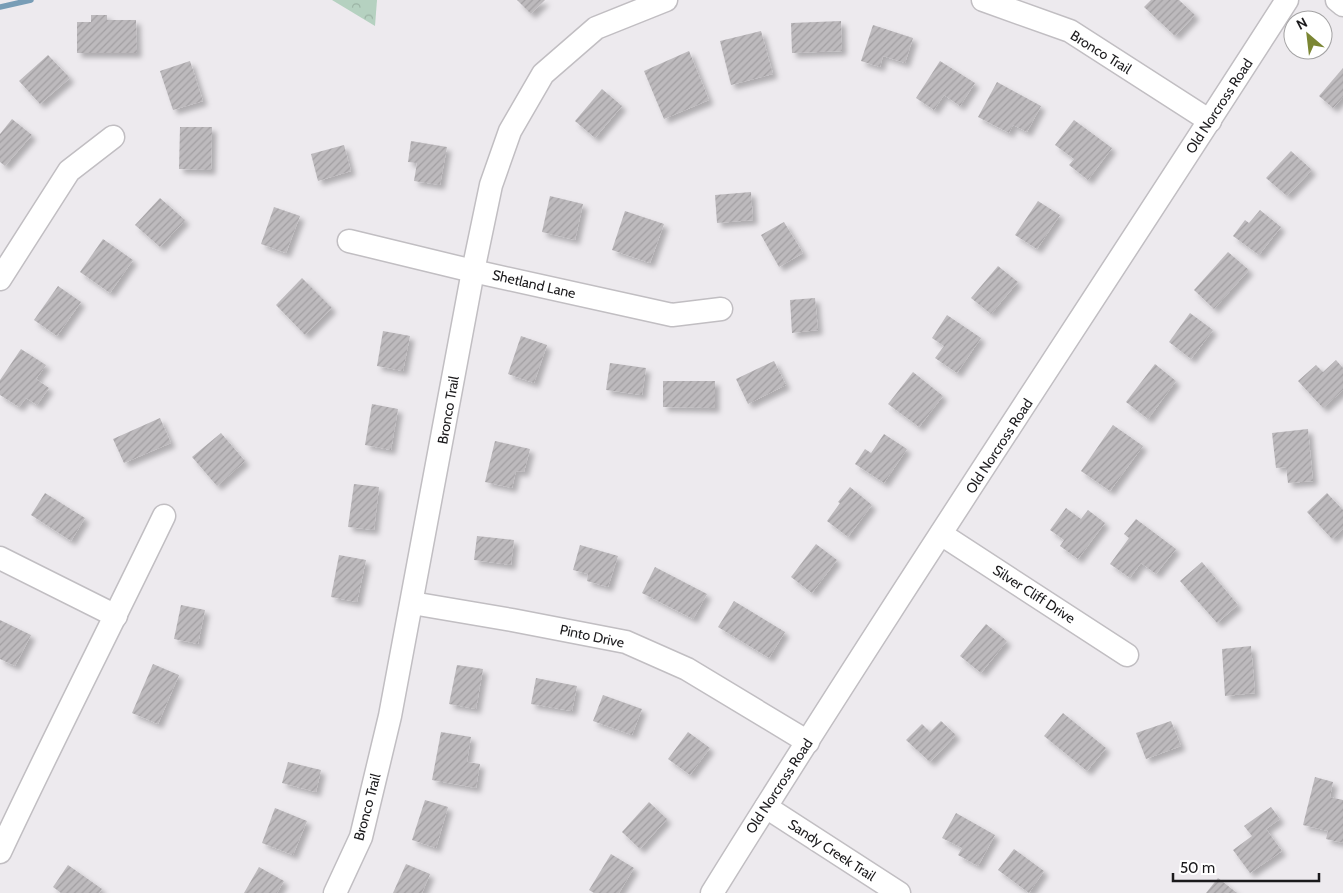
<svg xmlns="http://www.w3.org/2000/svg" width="1343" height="893" font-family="Cabin,sans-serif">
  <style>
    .forest { fill: url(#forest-crowns) }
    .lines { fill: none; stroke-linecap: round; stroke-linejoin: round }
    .stream { stroke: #789db6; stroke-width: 5.5 }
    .building { fill: url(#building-hatch); filter: url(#shadow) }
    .minor-casing { stroke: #c1bec2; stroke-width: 25 }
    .minor { stroke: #fff; stroke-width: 22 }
    .labels { text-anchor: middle; stroke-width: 5; stroke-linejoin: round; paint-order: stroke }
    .street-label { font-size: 14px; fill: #1b1a1c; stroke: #fff }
  </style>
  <defs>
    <pattern id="forest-crowns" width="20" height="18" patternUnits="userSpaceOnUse" patternTransform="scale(1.25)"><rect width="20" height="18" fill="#b5d1c0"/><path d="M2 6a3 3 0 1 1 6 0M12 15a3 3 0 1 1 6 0" fill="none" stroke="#9bb3a4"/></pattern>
    <pattern id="building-hatch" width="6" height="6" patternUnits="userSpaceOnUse" patternTransform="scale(1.25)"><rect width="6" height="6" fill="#bdbabd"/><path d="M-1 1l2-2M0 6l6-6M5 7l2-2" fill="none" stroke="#a29fa2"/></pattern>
    <filter id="shadow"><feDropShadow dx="4.5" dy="4.5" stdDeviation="2.5" flood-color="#0004"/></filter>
  </defs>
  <rect width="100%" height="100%" fill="#edeaee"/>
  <!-- forest -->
  <path class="forest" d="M 332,0 L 377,0 L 375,26 Z"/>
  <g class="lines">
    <!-- stream -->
    <path class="stream" d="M 0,7 L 31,0"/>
  </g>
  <!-- building -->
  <g class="building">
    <path d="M 517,0 L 545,0 L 531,14 Z"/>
    <path d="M 1151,0 L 1179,0 L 1195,15 L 1175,36 L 1144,7 Z"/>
    <path d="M 91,15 L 107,15 L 107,20 L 136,20 L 137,53 L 77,53 L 77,22 L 91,22 Z"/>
    <path d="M 841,21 L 842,51 L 792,53 L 791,23 Z"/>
    <path d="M 873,25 L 913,38 L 905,63 L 883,56 L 880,67 L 861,61 Z"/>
    <path d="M 761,31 L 773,74 L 731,85 L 720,41 Z"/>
    <path d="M 689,51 L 709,100 L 664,119 L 644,71 Z"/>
    <path d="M 48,55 L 70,78 L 40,104 L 19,81 Z"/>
    <path d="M 190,61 L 203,101 L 173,110 L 160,71 Z"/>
    <path d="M 940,61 L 975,83 L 960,106 L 944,95 L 934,110 L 916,98 Z"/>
    <path d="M 1343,68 L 1343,97 L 1333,108 L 1319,96 Z"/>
    <path d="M 997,82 L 1041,106 L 1027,132 L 1013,125 L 1009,133 L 978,117 Z"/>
    <path d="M 602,89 L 622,106 L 595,138 L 575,121 Z"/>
    <path d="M 12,119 L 32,135 L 5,166 L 0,162 L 0,134 Z"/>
    <path d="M 1074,120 L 1112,148 L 1088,180 L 1069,165 L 1074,159 L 1055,145 Z"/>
    <path d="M 180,127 L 212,127 L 211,170 L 179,169 Z"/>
    <path d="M 411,141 L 447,147 L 440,185 L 414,181 L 417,163 L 408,162 Z"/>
    <path d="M 344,145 L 351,171 L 318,181 L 311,154 Z"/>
    <path d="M 1291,151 L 1312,170 L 1287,196 L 1266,178 Z"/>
    <path d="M 751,192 L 753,220 L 717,223 L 715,195 Z"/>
    <path d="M 550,196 L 583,204 L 575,240 L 542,232 Z"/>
    <path d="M 160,198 L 185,220 L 160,247 L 135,225 Z"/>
    <path d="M 1038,201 L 1060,215 L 1037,249 L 1015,235 Z"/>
    <path d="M 274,207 L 300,216 L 286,253 L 261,244 Z"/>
    <path d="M 1260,210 L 1281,227 L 1259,255 L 1233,236 L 1245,220 L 1249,223 Z"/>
    <path d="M 625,211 L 664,224 L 650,263 L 612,250 Z"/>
    <path d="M 784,222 L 803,253 L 779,267 L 761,235 Z"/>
    <path d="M 103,239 L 133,260 L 110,293 L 80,272 Z"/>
    <path d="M 1228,252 L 1249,270 L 1214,309 L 1194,290 Z"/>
    <path d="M 998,266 L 1018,282 L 991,314 L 971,298 Z"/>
    <path d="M 302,278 L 332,308 L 305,335 L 276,305 Z"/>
    <path d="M 58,286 L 81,302 L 57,336 L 34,320 Z"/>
    <path d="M 815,298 L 818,330 L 792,333 L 790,300 Z"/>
    <path d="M 1190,313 L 1213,330 L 1191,359 L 1169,342 Z"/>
    <path d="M 947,315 L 981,338 L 957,373 L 935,358 L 944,346 L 932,338 Z"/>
    <path d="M 383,331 L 410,336 L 403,371 L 377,366 Z"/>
    <path d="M 521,336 L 547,345 L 534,383 L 508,374 Z"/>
    <path d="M 21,349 L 46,365 L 36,379 L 49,388 L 37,405 L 26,398 L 19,407 L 0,395 L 0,380 Z"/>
    <path d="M 1336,360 L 1343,368 L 1343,390 L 1323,408 L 1298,381 L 1316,365 L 1323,372 Z"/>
    <path d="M 774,361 L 786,385 L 748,404 L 736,379 Z"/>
    <path d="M 610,363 L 646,368 L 642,395 L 606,390 Z"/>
    <path d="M 1155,364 L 1176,381 L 1148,419 L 1126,402 Z"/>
    <path d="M 913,372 L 943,396 L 919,427 L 888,404 Z"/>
    <path d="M 663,381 L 715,381 L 715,408 L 663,407 Z"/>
    <path d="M 372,404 L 398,409 L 391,450 L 365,445 Z"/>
    <path d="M 160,418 L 171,443 L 124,463 L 113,439 Z"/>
    <path d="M 1113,425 L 1143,446 L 1110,491 L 1081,471 Z"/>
    <path d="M 1308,429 L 1313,481 L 1288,483 L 1286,467 L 1276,468 L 1272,433 Z"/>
    <path d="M 221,433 L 245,461 L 217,486 L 192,457 Z"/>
    <path d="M 884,434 L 907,449 L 884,483 L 855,464 L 865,449 L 871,453 Z"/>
    <path d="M 495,441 L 530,449 L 524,472 L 516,471 L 512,488 L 485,482 Z"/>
    <path d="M 354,484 L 379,487 L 374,530 L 348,527 Z"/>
    <path d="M 850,487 L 872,505 L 848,537 L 827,521 L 840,503 L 838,502 Z"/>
    <path d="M 45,493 L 85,518 L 71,541 L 31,515 Z"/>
    <path d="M 1327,493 L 1343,510 L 1343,529 L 1332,539 L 1307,512 Z"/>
    <path d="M 1066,508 L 1081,519 L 1088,510 L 1105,523 L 1078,559 L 1060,546 L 1064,540 L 1050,530 Z"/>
    <path d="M 1136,519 L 1176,549 L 1156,574 L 1141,563 L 1130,578 L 1110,564 L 1129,538 L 1124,534 Z"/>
    <path d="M 477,536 L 514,540 L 511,565 L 474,560 Z"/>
    <path d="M 816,544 L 837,560 L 812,593 L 791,577 Z"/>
    <path d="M 580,545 L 618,556 L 608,587 L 587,581 L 588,574 L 573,570 Z"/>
    <path d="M 339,555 L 366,560 L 357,602 L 331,597 Z"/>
    <path d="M 1202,562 L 1238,605 L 1217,623 L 1180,581 Z"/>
    <path d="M 655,567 L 707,594 L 693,619 L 642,593 Z"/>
    <path d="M 734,601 L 785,632 L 769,658 L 718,627 Z"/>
    <path d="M 181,605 L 205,610 L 198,644 L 174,639 Z"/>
    <path d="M 0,620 L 31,635 L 15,666 L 0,659 Z"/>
    <path d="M 986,624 L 1007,641 L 981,673 L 960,656 Z"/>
    <path d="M 1251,646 L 1255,693 L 1225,696 L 1222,649 Z"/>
    <path d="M 153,664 L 179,675 L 158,724 L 132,713 Z"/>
    <path d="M 457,665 L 483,669 L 476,709 L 449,704 Z"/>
    <path d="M 536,678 L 577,686 L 572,711 L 531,704 Z"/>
    <path d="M 603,695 L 642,709 L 632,735 L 593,721 Z"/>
    <path d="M 1063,713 L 1106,748 L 1087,771 L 1044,736 Z"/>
    <path d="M 941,721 L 956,735 L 930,762 L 906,740 L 922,724 L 930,732 Z"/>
    <path d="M 1171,721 L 1181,746 L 1146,759 L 1136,733 Z"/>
    <path d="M 441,732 L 471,737 L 467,762 L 480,764 L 476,788 L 432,780 Z"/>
    <path d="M 688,732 L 710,748 L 690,775 L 668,759 Z"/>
    <path d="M 288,762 L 321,770 L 316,792 L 282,783 Z"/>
    <path d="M 1315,777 L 1333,782 L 1330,797 L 1343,800 L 1343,843 L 1326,839 L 1328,831 L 1303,825 Z"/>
    <path d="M 425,800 L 448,807 L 436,848 L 412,840 Z"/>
    <path d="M 649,802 L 667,819 L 640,849 L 622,832 Z"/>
    <path d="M 1271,807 L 1280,819 L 1266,829 L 1282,851 L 1250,873 L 1233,850 L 1252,836 L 1244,826 Z"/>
    <path d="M 275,808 L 307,821 L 293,855 L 262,843 Z"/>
    <path d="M 956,813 L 995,835 L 978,866 L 958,855 L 962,848 L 942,838 Z"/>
    <path d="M 1014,849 L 1044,871 L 1029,893 L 998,870 Z"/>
    <path d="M 611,854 L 634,868 L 619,893 L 594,893 L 589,890 Z"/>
    <path d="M 406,864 L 430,874 L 422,893 L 393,893 Z"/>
    <path d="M 68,865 L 102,889 L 99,893 L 61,893 L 53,887 Z"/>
    <path d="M 259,867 L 284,881 L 277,893 L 244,893 Z"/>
    <path d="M 1218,878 L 1237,893 L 1206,893 Z"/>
  </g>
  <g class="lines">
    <defs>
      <g id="minor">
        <path d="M 983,0 L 1070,31 L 1210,121"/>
        <path d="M 1337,0 L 1343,5"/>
        <path d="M 349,241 L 473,271 L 672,315 L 721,309"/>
        <path d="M 0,279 L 69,171 L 113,137"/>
        <path d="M 941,534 L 1127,655"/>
        <path d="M 0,558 L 116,616"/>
        <path d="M 412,603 L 512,620 L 626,642 L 687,669 L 808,742"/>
        <path d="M 766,807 L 899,893"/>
        <path d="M 0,852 C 53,739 110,628 164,516"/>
        <path d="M 335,893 L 361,837 L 390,716 L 473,271 L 491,185 L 510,131 L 543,74 L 596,28 L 666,0"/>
        <path d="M 712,893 C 899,592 1096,298 1287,0"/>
      </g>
    </defs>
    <!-- minor casing -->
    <use href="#minor" class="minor-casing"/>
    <!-- minor -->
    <use href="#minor" class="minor"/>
  </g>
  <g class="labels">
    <!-- street labels -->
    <g class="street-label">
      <text transform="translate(1101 52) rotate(32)" y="5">Bronco Trail</text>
      <text transform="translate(1219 106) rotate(-57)" y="5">Old Norcross Road</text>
      <text transform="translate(534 284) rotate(13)" y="5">Shetland Lane</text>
      <text transform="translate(448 410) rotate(-80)" y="5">Bronco Trail</text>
      <text transform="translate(999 446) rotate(-57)" y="5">Old Norcross Road</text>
      <text transform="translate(1034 594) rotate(33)" y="5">Silver Cliff Drive</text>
      <text transform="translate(592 636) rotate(12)" y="5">Pinto Drive</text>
      <text transform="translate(779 786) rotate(-57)" y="5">Old Norcross Road</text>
      <text transform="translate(367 807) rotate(-75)" y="5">Bronco Trail</text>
      <text transform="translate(832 850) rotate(33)" y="5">Sandy Creek Trail</text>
    </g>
  </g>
  <!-- north arrow -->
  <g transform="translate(1308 35) rotate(332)"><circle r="24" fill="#ffffff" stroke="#a4a3a4"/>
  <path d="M0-4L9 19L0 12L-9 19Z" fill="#7b8633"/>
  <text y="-8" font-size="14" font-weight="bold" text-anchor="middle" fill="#1b1a1c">N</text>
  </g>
  <!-- scale -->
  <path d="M1173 873v8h146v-8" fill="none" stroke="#1b1a1c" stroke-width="2.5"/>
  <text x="1180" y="873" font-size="15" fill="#1b1a1c" stroke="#ffffff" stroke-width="4" paint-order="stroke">50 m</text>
</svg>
